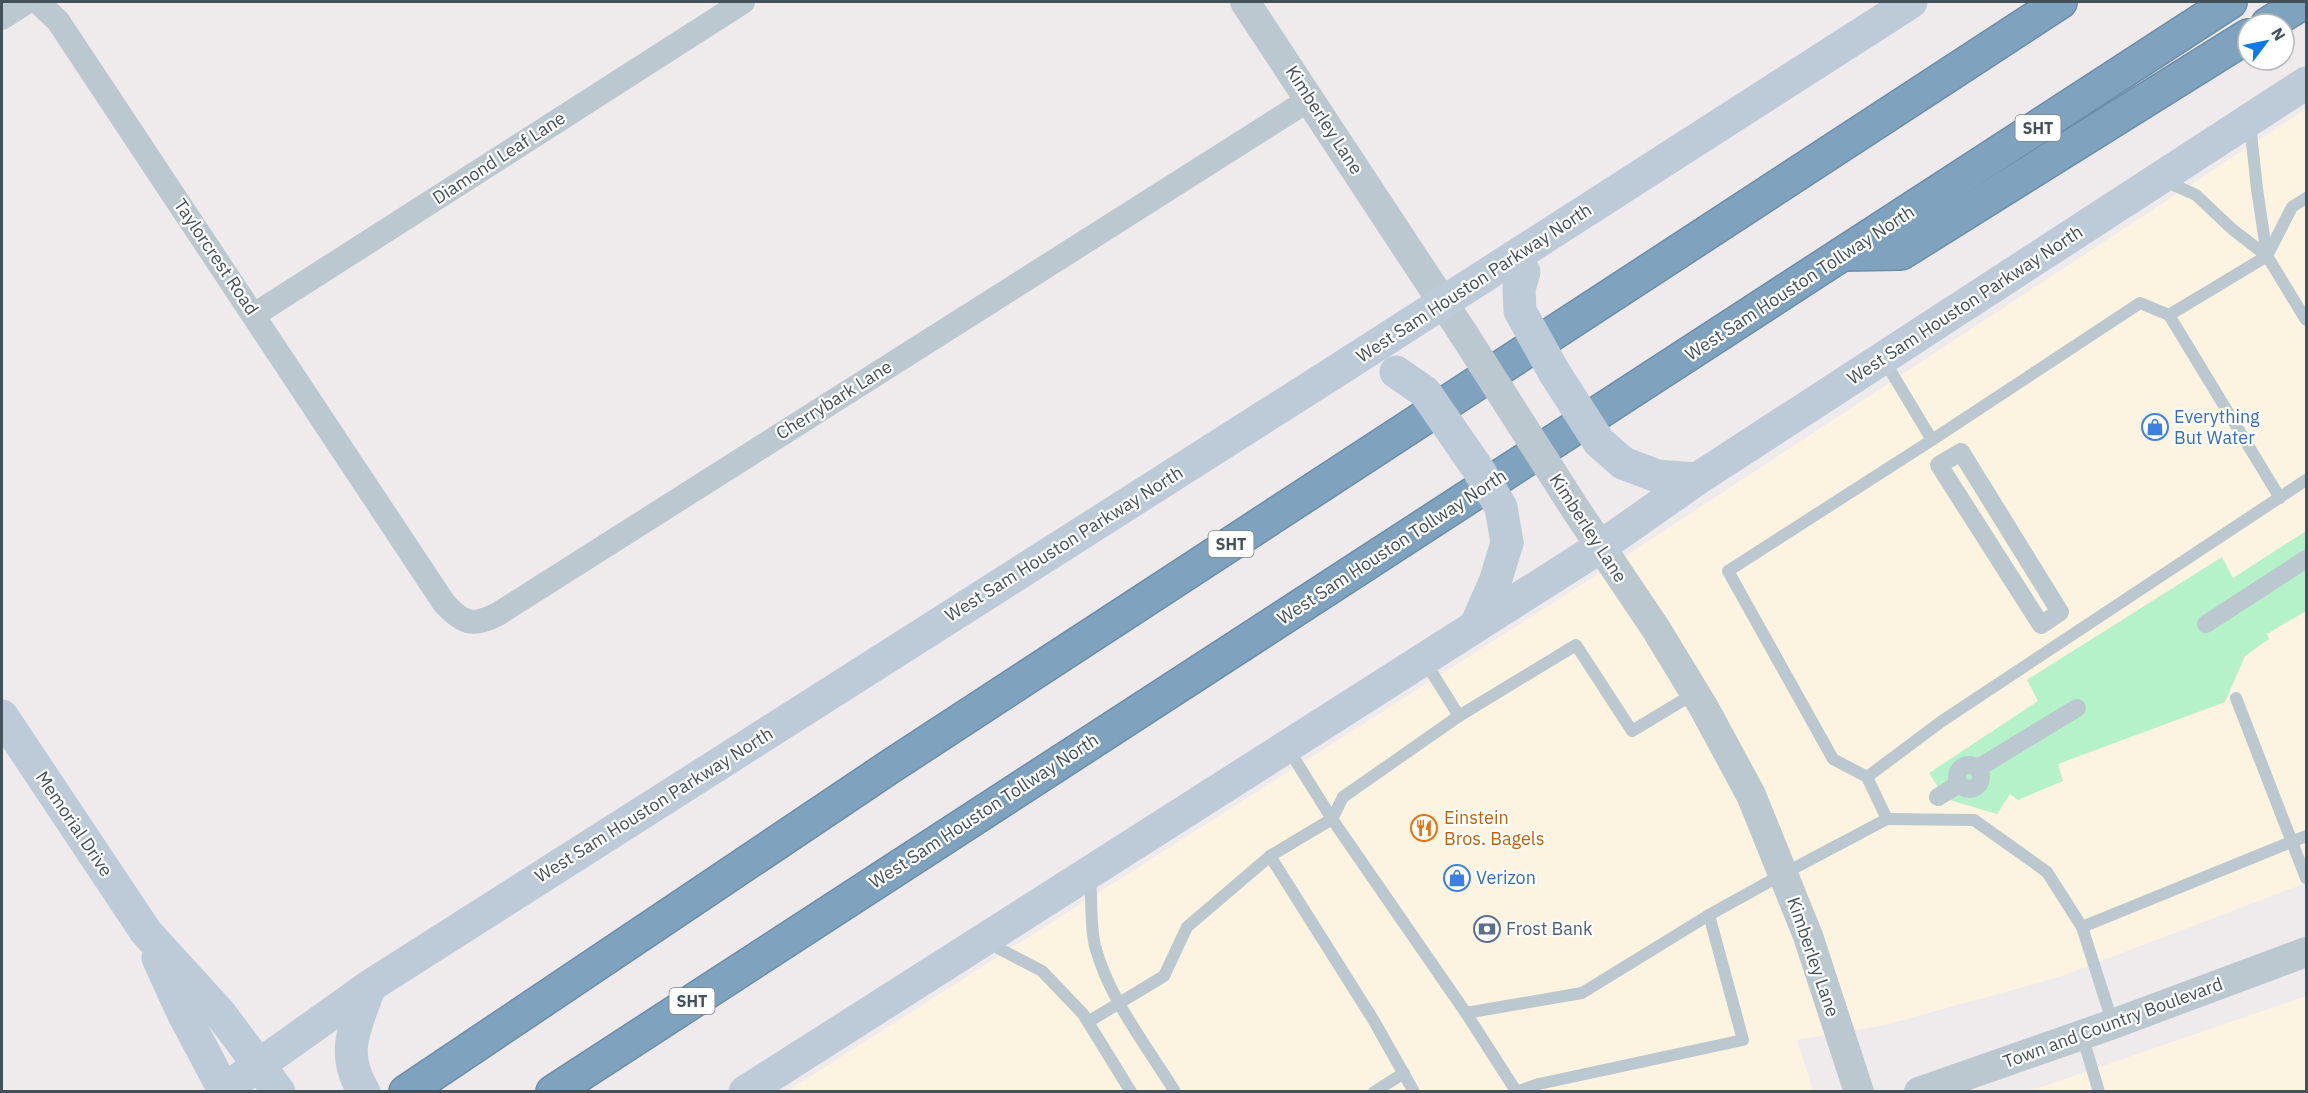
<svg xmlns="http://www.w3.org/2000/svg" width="2308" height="1093" font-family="'IBM Plex Sans',sans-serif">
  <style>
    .commercial { fill: #fdf3e1 }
    .green { fill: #b5f1c9 }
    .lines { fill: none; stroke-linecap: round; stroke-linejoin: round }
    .motorway-casing { stroke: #6a8dab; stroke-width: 36 }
    .service { stroke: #bbc8d0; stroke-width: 12 }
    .pedestrian { stroke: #bbc8d0; stroke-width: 18 }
    .minor { stroke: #bbc8d0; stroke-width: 24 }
    .tertiary { stroke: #bbc8d0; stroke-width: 30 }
    .secondary { stroke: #bccbd7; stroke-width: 33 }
    .motorway { stroke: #7fa2bf; stroke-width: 33 }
    .tertiary-bridge { stroke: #bbc8d0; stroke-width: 30 }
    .secondary-bridge { stroke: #bccbd7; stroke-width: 33 }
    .labels { text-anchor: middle; stroke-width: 4.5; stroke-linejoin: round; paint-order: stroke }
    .shield { fill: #fff; stroke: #7b858c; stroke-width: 1.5 }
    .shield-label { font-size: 16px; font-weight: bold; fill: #43515a }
    .street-label { font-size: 18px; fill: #43515a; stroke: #fff }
    .shop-label { font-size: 18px; fill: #366cbe; stroke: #fff; text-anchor: start }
    .food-label { font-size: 18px; fill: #c56008; stroke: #fff; text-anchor: start }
    .service-label { font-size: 18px; fill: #4e5e75; stroke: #fff; text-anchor: start }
  </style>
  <rect width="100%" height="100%" fill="#efebec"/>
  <!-- commercial -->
  <g class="commercial">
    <path d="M 2306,109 L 2306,883 L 2059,977 L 1885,1025 L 1797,1040 L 1813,1091 L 786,1092 L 1600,573 Z"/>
    <path d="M 2306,996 L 2306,1091 L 2030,1091 Z"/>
  </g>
  <!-- green -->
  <path class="green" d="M 2306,531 L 2306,611 L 2267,634 L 2269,639 L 2245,656 L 2225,702 L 2058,764 L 2063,781 L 2018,800 L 2010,794 L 1997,814 L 1946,799 L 1929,773 L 2038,701 L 2027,680 L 2222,557 L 2233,578 Z"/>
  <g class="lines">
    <defs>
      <g id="motorway">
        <path d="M 2268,24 L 2304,2"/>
        <path d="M 1844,254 L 1901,253 L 2248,36"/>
        <path d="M 406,1092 L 888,768 L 2060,2"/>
        <path d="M 553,1092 L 2230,2"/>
      </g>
    </defs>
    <!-- motorway casing -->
    <use href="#motorway" class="motorway-casing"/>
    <!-- service -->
    <g class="service">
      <path d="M 2250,124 L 2257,189 L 2267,256"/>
      <path d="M 2163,180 L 2196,195 L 2232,229 L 2267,256 L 2306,320"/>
      <path d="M 2169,315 L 2280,498"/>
      <path d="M 1932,440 L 2140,303 L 2169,315 L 2267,256 L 2292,207 L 2306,198"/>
      <path d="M 1424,660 L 1459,716 L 1576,645 L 1632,731 L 1695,693"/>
      <path d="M 2236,698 L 2306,878"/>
      <path d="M 1459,716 L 1343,797 L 1332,819 L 1466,1013"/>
      <path d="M 1287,747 L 1332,819 L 1270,856 L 1374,1021 L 1414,1092"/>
      <path d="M 1867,777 L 1942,721 L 2306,480"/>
      <path d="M 1887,819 L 1974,820 L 2047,872 L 2082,927 L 2113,1024"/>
      <path d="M 1090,877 C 1092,899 1090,925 1095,946 C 1109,999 1147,1046 1175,1092"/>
      <path d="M 2082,927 L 2306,836"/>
      <path d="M 986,942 L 1042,971 L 1083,1014 L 1131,1092"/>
      <path d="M 1088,1022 L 1164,976 L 1187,927 L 1270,856"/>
      <path d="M 2082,1035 L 2099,1092"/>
      <path d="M 1516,1091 L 1466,1013 L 1582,993 L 1709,915"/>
      <path d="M 1374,1092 L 1404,1073"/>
      <path d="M 1516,1092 L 1539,1084 L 1743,1040 L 1709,915 L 1783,874 L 1887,819 L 1867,777 L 1833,759 L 1728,571 L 1932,440 L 1884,360"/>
    </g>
    <!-- pedestrian -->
    <g class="pedestrian">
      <path d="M 1961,452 L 2060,612 L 2041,625 L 1939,465 Z"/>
      <path d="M 2206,624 L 2306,559"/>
      <circle cx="1969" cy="777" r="12"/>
      <path d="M 1978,768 L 2077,708"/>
      <path d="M 1938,797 L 1959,784"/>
    </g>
    <!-- minor -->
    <g class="minor">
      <path d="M 38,2 L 58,21 L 444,603 C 463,624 473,627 498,614 L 1310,99"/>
      <path d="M 2,18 L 27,2"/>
      <path d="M 254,315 L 743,2"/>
    </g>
    <!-- tertiary -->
    <g class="tertiary">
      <path d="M 1245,2 L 1463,333"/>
      <path d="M 1576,510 L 1656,629 L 1704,708 L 1751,795 L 1808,936 L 1859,1092"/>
      <path d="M 1919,1092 L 2113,1024 L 2306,952"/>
    </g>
    <!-- secondary -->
    <g class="secondary">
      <path d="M 1623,463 L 1657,476 L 1697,479"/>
      <path d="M 1476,625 L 1495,582 L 1507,543"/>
      <path d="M 2,716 L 146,932 L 219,1012 L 279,1092"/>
      <path d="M 158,958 L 183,1013 L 225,1092"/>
      <path d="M 221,1092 L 370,986 L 1341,368 L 1911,2"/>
      <path d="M 364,1092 C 339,1052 356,1026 370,986"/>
      <path d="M 745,1092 L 1600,547 L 1697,479 L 2306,83"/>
    </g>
    <!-- motorway -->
    <use href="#motorway" class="motorway"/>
    <!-- tertiary-bridge -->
    <path class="tertiary-bridge" d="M 1463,333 L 1576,510"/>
    <!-- secondary-bridge -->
    <g class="secondary-bridge">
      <path d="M 1524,272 L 1519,289 L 1520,311 L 1554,372 L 1599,442 L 1623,463"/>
      <path d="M 1396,372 L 1425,392 L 1478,469 L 1501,507 L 1507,543"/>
    </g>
  </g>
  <!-- icons -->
  <defs>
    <symbol id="shop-ring" viewBox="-11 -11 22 22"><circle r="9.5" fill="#fff" stroke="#3f7fe0" stroke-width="1.5"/><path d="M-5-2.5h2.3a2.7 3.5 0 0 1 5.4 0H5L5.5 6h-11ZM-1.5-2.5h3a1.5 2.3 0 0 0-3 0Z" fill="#3f7fe0"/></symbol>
    <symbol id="restaurant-ring" viewBox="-11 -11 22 22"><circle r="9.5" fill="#fff" stroke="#e8710a" stroke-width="1.5"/><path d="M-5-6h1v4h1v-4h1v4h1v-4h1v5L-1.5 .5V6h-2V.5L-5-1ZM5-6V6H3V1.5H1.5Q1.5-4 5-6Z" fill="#e8710a"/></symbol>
    <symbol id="bank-ring" viewBox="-11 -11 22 22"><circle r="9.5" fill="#fff" stroke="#5c6f8a" stroke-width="1.5"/><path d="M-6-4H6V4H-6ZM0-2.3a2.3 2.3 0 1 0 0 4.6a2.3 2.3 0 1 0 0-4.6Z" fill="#5c6f8a"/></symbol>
  </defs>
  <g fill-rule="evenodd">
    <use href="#shop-ring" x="2140" y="412" width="30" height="30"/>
    <use href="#restaurant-ring" x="1409" y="813" width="30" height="30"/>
    <use href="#shop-ring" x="1442" y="863" width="30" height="30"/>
    <use href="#bank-ring" x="1472" y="914" width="30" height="30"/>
  </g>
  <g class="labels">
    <!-- shield labels -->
    <g class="shield">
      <rect x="2015.5" y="115" width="45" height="26" rx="4.5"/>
      <rect x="1208.5" y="531" width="45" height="26" rx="4.5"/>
      <rect x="669.5" y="988" width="45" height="26" rx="4.5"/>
    </g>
    <g class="shield-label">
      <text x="2038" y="134">SHT</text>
      <text x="1231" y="550">SHT</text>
      <text x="692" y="1007">SHT</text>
    </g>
    <!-- street labels -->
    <g class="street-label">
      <text transform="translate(1324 120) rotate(57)" y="6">Kimberley Lane</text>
      <text transform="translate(499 158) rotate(-33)" y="6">Diamond Leaf Lane</text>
      <text transform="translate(216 257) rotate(56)" y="6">Taylorcrest Road</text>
      <text transform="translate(1474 283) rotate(-33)" y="6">West Sam Houston Parkway North</text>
      <text transform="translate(1800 283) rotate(-33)" y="6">West Sam Houston Tollway North</text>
      <text transform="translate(1965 305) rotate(-33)" y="6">West Sam Houston Parkway North</text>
      <text transform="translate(834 400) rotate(-32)" y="6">Cherrybark Lane</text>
      <text transform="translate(1588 528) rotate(57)" y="6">Kimberley Lane</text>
      <text transform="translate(1064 544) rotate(-32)" y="6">West Sam Houston Parkway North</text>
      <text transform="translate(1392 547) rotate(-33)" y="6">West Sam Houston Tollway North</text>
      <text transform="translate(654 805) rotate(-32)" y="6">West Sam Houston Parkway North</text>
      <text transform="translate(984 811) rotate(-33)" y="6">West Sam Houston Tollway North</text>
      <text transform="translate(74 824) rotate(56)" y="6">Memorial Drive</text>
      <text transform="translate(1813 957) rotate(71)" y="6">Kimberley Lane</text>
      <text transform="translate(2113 1023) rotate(-20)" y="6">Town and Country Boulevard</text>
    </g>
    <!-- shop labels -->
    <g class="shop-label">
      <text x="2174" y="423">Everything<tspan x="2174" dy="21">But Water</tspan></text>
      <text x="1476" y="884">Verizon</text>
    </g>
    <!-- food labels -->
    <g class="food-label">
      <text x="1444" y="824">Einstein<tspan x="1444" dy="21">Bros. Bagels</tspan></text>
    </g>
    <!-- service labels -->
    <g class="service-label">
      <text x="1506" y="935">Frost Bank</text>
    </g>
  </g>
  <!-- border -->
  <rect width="2308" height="1093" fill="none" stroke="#43515a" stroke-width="6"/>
  <!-- north arrow -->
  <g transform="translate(2266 42) rotate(58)"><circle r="28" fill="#ffffff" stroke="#b4b9bd" stroke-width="1.5"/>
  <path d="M0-4.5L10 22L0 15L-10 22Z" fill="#0c7ae8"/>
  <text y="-9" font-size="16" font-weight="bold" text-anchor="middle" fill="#43515a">N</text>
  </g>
</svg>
